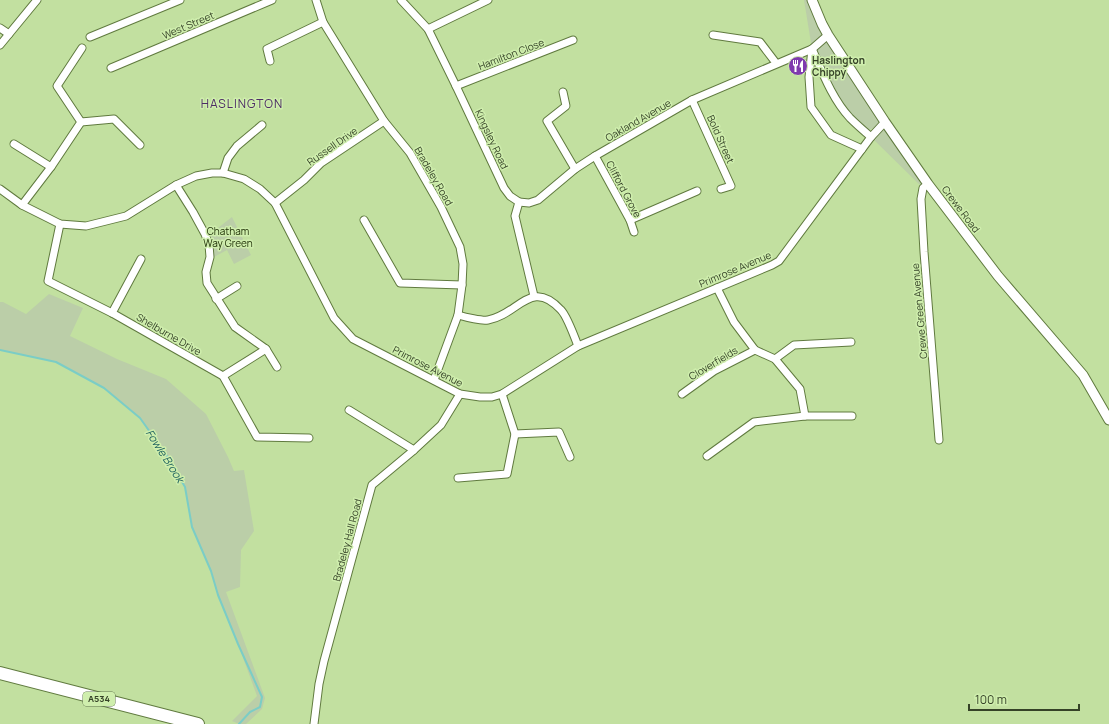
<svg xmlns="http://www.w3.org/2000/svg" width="1109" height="724" font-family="Manrope,sans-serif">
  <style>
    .green { fill: #bbcea8 }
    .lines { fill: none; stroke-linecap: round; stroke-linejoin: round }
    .stream { stroke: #7bcdc6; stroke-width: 2 }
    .street-casing { stroke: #607a3f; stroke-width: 9 }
    .secondary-casing { stroke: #607a3f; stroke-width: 11 }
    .highway-casing { stroke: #607a3f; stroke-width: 14 }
    .street { stroke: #fff; stroke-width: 7 }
    .secondary { stroke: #fff; stroke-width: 9 }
    .highway { stroke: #fff; stroke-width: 12 }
    .labels { text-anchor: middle; stroke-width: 3; stroke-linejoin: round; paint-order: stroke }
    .shield { fill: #cfeead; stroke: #63764f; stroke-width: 1 }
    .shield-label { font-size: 9px; font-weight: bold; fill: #354227 }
    .street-label { font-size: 10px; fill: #354227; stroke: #cfeead }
    .poi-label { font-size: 10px; font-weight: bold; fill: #354227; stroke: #cfeead; text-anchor: start }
    .park-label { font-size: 10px; fill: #22330a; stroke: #cfeead }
    .water-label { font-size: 11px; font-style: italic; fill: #21635f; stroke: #cfeead }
    .quarter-label { font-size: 12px; letter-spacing: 1px; fill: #4d2c65; stroke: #cfeead }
  </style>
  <rect width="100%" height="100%" fill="#c2e0a0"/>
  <!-- green -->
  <g class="green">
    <path d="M 804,0 L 812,0 L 814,6 L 928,184 L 923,188 L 871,137 L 883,123 L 867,131 L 850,118 L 812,49 Z"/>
    <path d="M 232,217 L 251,255 L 234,264 L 227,250 L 214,257 L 209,235 Z"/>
    <path d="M 49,294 L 83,308 L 70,336 L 117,359 L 166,379 L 206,414 L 228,457 L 234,471 L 244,470 L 254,531 L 241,550 L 240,587 L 226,592 L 265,698 L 262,709 L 246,724 L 239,724 L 232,721 L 257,696 L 238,644 L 218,595 L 211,571 L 192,527 L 185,487 L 140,418 L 104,388 L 56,362 L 0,350 L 0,302 L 3,302 L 26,314 Z"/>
  </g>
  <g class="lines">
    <!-- stream -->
    <path class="stream" d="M 0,350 L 56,362 L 104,388 L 140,418 L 165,453 L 185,487 L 192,527 L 211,571 L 218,595 L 238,644 L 262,697 L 260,707 L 250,712 L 239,724"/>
    <defs>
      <g id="street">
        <path d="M 316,0 L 323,22 L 384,121 L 410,153 L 441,207 L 460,247 L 463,264 L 462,285 L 458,315 L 434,380"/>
        <path d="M 401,0 L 428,29 L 456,86 L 504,188 L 510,196 L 519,202 L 515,216 L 534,296"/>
        <path d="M 0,28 L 9,34"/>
        <path d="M 428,29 L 488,0"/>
        <path d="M 713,35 L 760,42 L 776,63"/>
        <path d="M 90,37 L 180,0"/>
        <path d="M 0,45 L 37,0"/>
        <path d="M 812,49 L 809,77 L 811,107 L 831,135 L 862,149"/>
        <path d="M 813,51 C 823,74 833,100 850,118 C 857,125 864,131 871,137"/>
        <path d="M 270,61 L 267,49 L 323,22"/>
        <path d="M 111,68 L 272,0"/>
        <path d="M 456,86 L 573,40"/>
        <path d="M 563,92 L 566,106 L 547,121 L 575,169"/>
        <path d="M 692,100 L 731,186 L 721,189"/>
        <path d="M 81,122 L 114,119 L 140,145"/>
        <path d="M 14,144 L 51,167"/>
        <path d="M 595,156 L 630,220 L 634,232"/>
        <path d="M 223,173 L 228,158 L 237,146 L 262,125"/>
        <path d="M 928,184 L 923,188 L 921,199 L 924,252 L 939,440"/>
        <path d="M 176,185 L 193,212 L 205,234 L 209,245 L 210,257 L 206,272 L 207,283 L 235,327 L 266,349 L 223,376"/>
        <path d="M 0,189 L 22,205 L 60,224 L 86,226 L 126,216 L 176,185 L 196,176 L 212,173 L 223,173 L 244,179 L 260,189 L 275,203 L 334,318 L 353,339 L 460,394 L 480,397 L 492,397 L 502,394 L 578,346 L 772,265 L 779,261 L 871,137 L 885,122"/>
        <path d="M 519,202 L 529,203 L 538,200 L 575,169 L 595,156 L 692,100 L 812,49 L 828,35"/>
        <path d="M 275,203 L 304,180 L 321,163 L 384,121"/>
        <path d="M 22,205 L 51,167 L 81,122 L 57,86 L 82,48"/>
        <path d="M 364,220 L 400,283 L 462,285"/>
        <path d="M 630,220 L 697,191"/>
        <path d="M 60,224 L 48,281 L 112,313 L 223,376 L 257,437 L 309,438"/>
        <path d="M 216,299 L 237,286"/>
        <path d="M 112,313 L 141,259"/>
        <path d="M 458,315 C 465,317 482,321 488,320 C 518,315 531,277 561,310 C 566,315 575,338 578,346"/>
        <path d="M 266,349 L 277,367"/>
        <path d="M 775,359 L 794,345 L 851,342"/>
        <path d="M 682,394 L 714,371 L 755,350"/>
        <path d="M 349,410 L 414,450"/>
        <path d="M 805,416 L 852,416"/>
        <path d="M 515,434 L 559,432 L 570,457"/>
        <path d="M 707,456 L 754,422 L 805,416 L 800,389 L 775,359 L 755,350 L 734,322 L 717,288"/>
        <path d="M 458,478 L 507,474 L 515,434 L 502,394"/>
        <path d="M 314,724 L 319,684 L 324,661 L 372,485 L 414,450 L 441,425 L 460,394"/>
      </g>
      <path id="secondary" d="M 812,0 L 822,24 L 828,35 L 885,122 L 928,184 L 998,276 L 1083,375 L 1109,420"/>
      <path id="highway" d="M 0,673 L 198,724"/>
    </defs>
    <!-- street casing -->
    <use href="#street" class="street-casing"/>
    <!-- secondary casing -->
    <use href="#secondary" class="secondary-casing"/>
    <!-- highway casing -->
    <use href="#highway" class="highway-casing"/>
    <!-- street -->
    <use href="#street" class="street"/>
    <!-- secondary -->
    <use href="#secondary" class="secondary"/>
    <!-- highway -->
    <use href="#highway" class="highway"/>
  </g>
  <!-- icons -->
  <defs>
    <symbol id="restaurant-disc" viewBox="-11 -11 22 22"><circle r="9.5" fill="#7f3aae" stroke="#cfeead"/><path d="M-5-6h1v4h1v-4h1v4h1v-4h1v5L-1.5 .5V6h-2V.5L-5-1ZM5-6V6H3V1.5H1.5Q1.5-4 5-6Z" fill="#fff"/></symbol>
  </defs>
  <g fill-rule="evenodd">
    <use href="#restaurant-disc" x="787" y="55" width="22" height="22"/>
  </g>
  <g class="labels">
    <!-- shield labels -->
    <rect class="shield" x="83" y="692" width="32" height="14" rx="3"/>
    <g class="shield-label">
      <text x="99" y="702">A534</text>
    </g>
    <!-- street labels -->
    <g class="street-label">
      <text transform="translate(188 25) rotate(-23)" y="4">West Street</text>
      <text transform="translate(511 54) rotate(-21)" y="4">Hamilton Close</text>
      <text transform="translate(638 120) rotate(-30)" y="4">Oakland Avenue</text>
      <text transform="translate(492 139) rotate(65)" y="4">Kingsley Road</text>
      <text transform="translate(721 139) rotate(66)" y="4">Bold Street</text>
      <text transform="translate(332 146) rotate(-35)" y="4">Russell Drive</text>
      <text transform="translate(434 176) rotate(60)" y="4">Bradeley Road</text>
      <text transform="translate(624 189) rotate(62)" y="4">Clifford Grove</text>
      <text transform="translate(961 209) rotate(53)" y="4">Crewe Road</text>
      <text transform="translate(735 269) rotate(-23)" y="4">Primrose Avenue</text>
      <text transform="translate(919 311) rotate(-95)" y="4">Crewe Green Avenue</text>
      <text transform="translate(169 334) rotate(30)" y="4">Shelburne Drive</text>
      <text transform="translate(713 363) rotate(-31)" y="4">Cloverfields</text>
      <text transform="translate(428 366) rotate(27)" y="4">Primrose Avenue</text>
      <text transform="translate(347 540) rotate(-75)" y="4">Bradeley Hall Road</text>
    </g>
    <!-- poi labels -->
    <g class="poi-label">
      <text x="812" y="64">Haslington<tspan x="812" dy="12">Chippy</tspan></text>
    </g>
    <!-- park labels -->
    <g class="park-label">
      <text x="228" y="235">Chatham<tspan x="228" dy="12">Way Green</tspan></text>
    </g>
    <!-- water labels -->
    <g class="water-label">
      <text transform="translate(165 456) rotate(57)" y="4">Fowle Brook</text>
    </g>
    <!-- quarter labels -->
    <g class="quarter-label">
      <text x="242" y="108">HASLINGTON</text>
    </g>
  </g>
  <!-- scale -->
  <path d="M969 704v6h110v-6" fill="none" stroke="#354227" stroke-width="2"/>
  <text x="975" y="704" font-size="12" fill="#354227" stroke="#cfeead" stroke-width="3" paint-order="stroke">100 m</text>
</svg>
